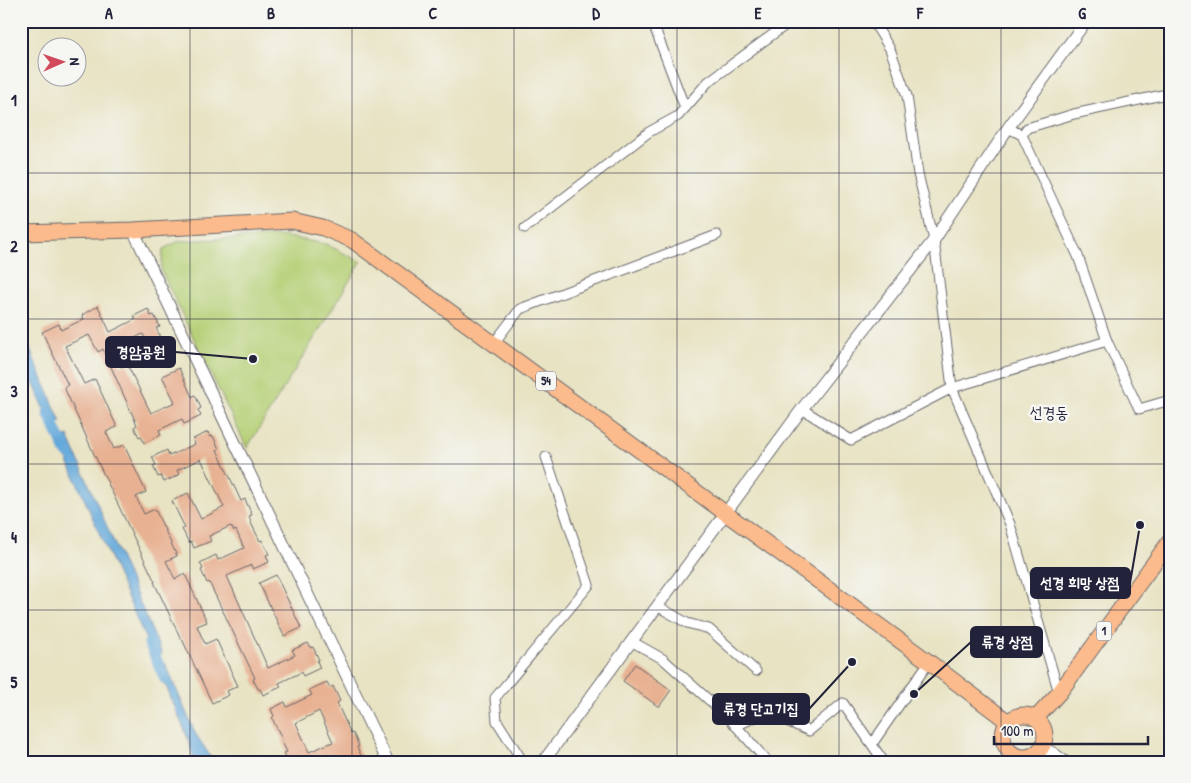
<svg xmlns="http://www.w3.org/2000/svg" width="1191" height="783" font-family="'Patrick Hand','Poor Story',sans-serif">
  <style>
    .green { fill: #b5cf74; stroke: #6c7858 }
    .water { fill: #64a9da; stroke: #43668a }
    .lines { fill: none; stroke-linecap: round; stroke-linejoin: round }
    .canal { stroke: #64a9da; stroke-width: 11 }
    .building { fill: #e8b192; fill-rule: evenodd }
    .minor-casing { stroke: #67666b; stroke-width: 11 }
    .tertiary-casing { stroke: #67666b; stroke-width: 13 }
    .primary-casing { stroke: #67666b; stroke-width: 17 }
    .minor { stroke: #fff; stroke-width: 9 }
    .tertiary { stroke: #fff; stroke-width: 11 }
    .primary { stroke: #fbbb8c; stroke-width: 15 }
    .grid { fill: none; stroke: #22223b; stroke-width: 1; stroke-opacity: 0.55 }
    .labels { text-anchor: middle; stroke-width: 5; stroke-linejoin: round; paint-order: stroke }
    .shield { fill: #f6f6f2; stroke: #626272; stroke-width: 1 }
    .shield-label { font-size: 12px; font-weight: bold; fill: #22223b }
    .quarter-label { font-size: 16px; fill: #22223b; stroke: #f6f6f2 }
    .leader { fill: none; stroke: #22223b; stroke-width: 2 }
    .callout-dot { fill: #22223b; stroke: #f6f6f2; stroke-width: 2 }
    .callout { fill: #22223b; stroke: #22223b; stroke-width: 2 }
    .callout-label { font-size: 15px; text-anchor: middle; font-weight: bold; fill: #fff }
    .neatline { fill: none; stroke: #22223b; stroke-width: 2 }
    .grid-label { font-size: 16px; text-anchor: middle; font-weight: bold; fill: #22223b }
  </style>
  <rect width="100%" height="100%" fill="#f6f6f2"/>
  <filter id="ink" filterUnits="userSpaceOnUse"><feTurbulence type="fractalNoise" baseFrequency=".02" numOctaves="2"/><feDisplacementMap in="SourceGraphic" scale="10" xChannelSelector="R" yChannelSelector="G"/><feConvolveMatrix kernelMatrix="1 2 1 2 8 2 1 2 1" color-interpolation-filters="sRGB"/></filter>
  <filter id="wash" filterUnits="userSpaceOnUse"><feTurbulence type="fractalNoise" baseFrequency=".0096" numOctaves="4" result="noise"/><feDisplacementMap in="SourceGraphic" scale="20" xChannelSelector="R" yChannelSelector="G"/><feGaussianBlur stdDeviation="1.12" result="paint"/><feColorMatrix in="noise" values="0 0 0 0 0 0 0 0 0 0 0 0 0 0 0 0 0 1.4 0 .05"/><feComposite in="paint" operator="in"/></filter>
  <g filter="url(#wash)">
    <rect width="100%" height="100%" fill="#e8e3c3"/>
    <!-- green -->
    <path class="green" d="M 281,236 L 326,244 L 361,262 L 247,448 L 161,271 L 163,249 L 179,241 Z"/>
    <!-- water -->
    <g class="water">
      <path d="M 21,329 L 61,422 L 52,426 L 21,355 Z"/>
      <path d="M 68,436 L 162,654 L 154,658 L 58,439 Z"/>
      <path d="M 165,663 L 195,733 L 214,762 L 194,762 L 189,741 L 158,667 Z"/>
    </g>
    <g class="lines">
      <!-- canal -->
      <g class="canal">
        <path d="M 48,412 L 66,452"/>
        <path d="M 149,643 L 165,679"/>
      </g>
    </g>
    <g id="blocks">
      <!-- building -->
      <g class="building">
        <path d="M 98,306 L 110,332 L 136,319 L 134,316 L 148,309 L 151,316 L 154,315 L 160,327 L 156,328 L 169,354 L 156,360 L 143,334 L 112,349 L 121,367 L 127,364 L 151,413 L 175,402 L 162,376 L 179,368 L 192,397 L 195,395 L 201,408 L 198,410 L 201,416 L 184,424 L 182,419 L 159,430 L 161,435 L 144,443 L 141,436 L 139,437 L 134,427 L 137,425 L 103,349 L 98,352 L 89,335 L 65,346 L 84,384 L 95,379 L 117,427 L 106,432 L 114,449 L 124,445 L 146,492 L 136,497 L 144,514 L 155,509 L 177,556 L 166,561 L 175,579 L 185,574 L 207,622 L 197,626 L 205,644 L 216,639 L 238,686 L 227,691 L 229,695 L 212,703 L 182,639 L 181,639 L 154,582 L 155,582 L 93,452 L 64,387 L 68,385 L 42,332 L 59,324 L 61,330 L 84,319 L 82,315 Z"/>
        <path d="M 208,432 L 210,437 L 213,436 L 219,449 L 217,450 L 241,501 L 245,499 L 252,515 L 249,516 L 251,523 L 260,541 L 262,540 L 269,554 L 266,555 L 269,562 L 253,569 L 251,565 L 227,576 L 268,668 L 295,655 L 292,650 L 308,643 L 311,648 L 313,647 L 319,660 L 317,661 L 320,668 L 303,676 L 302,672 L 279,683 L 281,687 L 263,695 L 260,689 L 258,689 L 253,679 L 255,678 L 209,582 L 207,583 L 201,570 L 203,569 L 200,563 L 216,555 L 218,560 L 244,548 L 236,530 L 234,531 L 231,526 L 209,536 L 211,541 L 194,548 L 191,541 L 189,543 L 182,529 L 185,528 L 172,501 L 188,493 L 201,519 L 224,507 L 201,459 L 177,470 L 179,475 L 164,482 L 161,476 L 158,477 L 153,466 L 156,465 L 152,457 L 167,450 L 169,456 L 195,444 L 193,439 Z"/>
        <path d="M 276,575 L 301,628 L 284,636 L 259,583 Z"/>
        <path d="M 635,664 L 671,690 L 659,707 L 623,681 Z"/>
        <path d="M 327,682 L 330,688 L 333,686 L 340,701 L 337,703 L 351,734 L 353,733 L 359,746 L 357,747 L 364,762 L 288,762 L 284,753 L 287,752 L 282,742 L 283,741 L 272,718 L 274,716 L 271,709 L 285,702 L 287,707 L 312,695 L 309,690 ZM 319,711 L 333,742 L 309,752 L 296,723 Z"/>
      </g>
    </g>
  </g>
  <g filter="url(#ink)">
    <use href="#blocks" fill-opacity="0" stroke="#67666b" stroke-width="1"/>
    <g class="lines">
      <defs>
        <g id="minor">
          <path d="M 652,21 L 685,108"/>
          <path d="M 873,21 L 890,49 L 907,96 L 918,174 L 934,240 L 952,388 L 1010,524 L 1059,693"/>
          <path d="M 1008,128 L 1022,135 L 1078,256 L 1107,341 L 1139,409 L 1170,400"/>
          <path d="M 1022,135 L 1027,128 L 1074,114 L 1162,95"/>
          <path d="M 525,228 L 649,132 L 678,116 L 708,82 L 791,21"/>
          <path d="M 494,343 L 520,309 L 717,235"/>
          <path d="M 802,409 L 851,440 L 952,388 L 1107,341"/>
          <path d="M 657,606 L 687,623 L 709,629 L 756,671"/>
          <path d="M 631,641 L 663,659 L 729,718 L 767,761"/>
          <path d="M 736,726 L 766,712 L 809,731 L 843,703 L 884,762"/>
          <path d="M 872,744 L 929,662"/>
          <path d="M 523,762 L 497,721 L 495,698 L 589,585 L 546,457"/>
        </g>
        <g id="tertiary">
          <path d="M 133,230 L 388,762"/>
          <path d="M 1043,748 L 1053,753 L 1065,762"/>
          <path d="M 543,762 L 802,409 L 934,240 L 1008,128 L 1086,21"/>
        </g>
        <g id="primary">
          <path d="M 21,233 L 133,230 L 292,221 L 323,228 L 352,240 L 929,662 L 1007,721"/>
          <circle cx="1024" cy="736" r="21"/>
          <path d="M 1036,718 L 1059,693 L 1170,541"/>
        </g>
      </defs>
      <!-- minor casing -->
      <use href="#minor" class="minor-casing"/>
      <!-- tertiary casing -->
      <use href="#tertiary" class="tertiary-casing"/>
      <!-- primary casing -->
      <use href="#primary" class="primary-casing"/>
      <!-- minor -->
      <use href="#minor" class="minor"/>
      <!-- tertiary -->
      <use href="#tertiary" class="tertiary"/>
      <!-- primary -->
      <use href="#primary" class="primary"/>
    </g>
  </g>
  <!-- grid -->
  <path class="grid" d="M 190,21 L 190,762M 352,21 L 352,762M 514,21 L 514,762M 677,21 L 677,762M 839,21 L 839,762M 1001,21 L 1001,762M 21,173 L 1170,173M 21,319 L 1170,319M 21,464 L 1170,464M 21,610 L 1170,610"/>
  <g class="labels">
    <!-- shield labels -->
    <g class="shield">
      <rect x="536" y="371.5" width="20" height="19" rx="4"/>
      <rect x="1096.5" y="621.5" width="15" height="19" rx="4"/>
    </g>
    <g class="shield-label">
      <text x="546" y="385">54</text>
      <text x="1104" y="635">1</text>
    </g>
    <!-- quarter labels -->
    <g class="quarter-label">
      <text x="1049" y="418">선경동</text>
    </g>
  </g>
  <!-- callouts -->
  <path class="leader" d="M253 359L175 352M1140 525L1130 583M914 694L971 642M852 662L809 709"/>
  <g class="callout-dot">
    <circle cx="253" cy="359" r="5"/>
    <circle cx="1140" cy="525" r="5"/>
    <circle cx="914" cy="694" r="5"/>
    <circle cx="852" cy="662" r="5"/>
  </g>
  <g class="callout">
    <rect x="106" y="337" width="69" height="30" rx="5"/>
    <rect x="1031" y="568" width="99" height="30" rx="5"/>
    <rect x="971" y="627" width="71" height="30" rx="5"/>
    <rect x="713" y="694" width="96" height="30" rx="5"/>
  </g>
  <g class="callout-label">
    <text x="141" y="357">경암공원</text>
    <text x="1080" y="588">선경 희망 상점</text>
    <text x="1007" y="647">류경 상점</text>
    <text x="761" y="714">류경 단고기집</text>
  </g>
  <!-- margin -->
  <rect width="1191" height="783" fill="none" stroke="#f6f6f2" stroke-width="55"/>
  <!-- north arrow -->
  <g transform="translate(62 62) rotate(88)"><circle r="24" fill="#f6f6f2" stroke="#a1a1a9"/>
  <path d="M0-4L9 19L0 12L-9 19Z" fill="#d1495b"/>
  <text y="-8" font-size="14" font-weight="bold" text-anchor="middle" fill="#22223b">N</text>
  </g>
  <!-- scale -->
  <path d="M994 736v8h154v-8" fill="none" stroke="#22223b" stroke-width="2.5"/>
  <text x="1001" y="736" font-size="15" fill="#22223b" stroke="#f6f6f2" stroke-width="4" paint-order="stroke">100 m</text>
  <rect x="28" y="28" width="1136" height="728" class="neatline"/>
  <g class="grid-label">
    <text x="109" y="19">A</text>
    <text x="271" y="19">B</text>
    <text x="433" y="19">C</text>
    <text x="596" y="19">D</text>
    <text x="758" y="19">E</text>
    <text x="920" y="19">F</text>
    <text x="1082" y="19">G</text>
    <text x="14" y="106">1</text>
    <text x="14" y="252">2</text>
    <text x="14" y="397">3</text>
    <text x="14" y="543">4</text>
    <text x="14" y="688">5</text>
  </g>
</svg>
